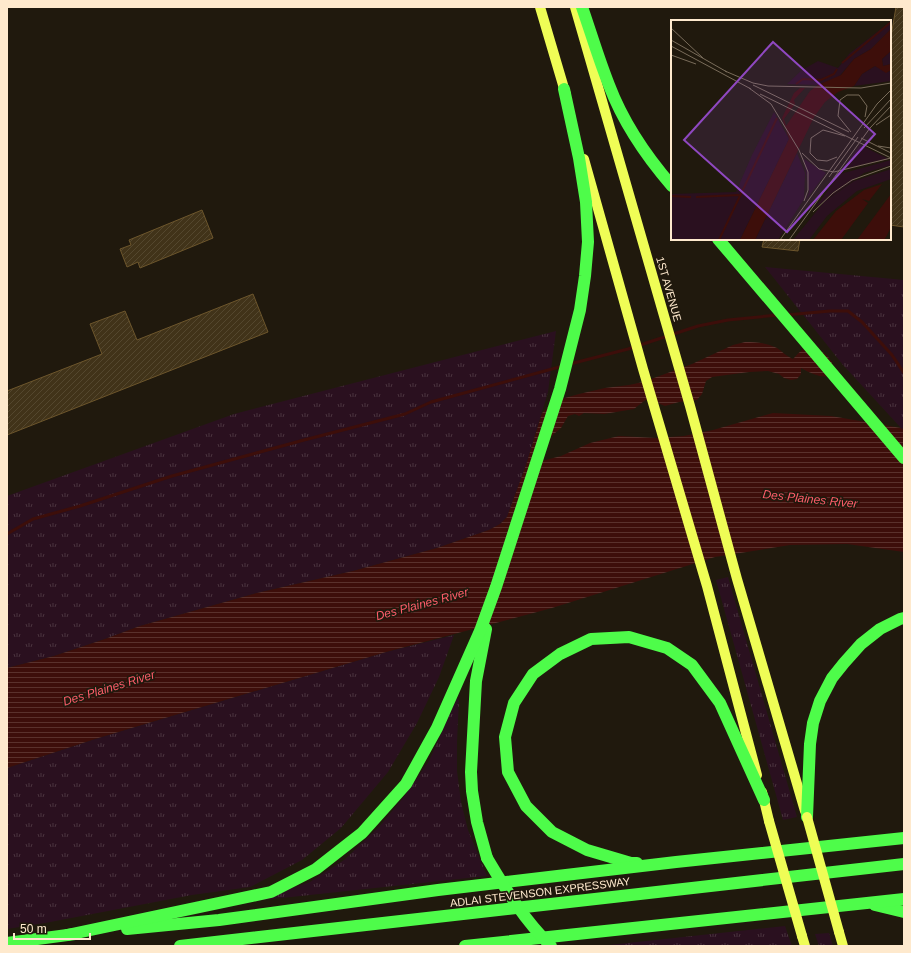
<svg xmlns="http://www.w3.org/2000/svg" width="911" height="953" font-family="Arial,sans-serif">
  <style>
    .grass { fill: url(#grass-tufts) }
    .water { fill: url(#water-rules) }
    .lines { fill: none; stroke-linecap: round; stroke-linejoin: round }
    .stream { stroke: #3d0e0a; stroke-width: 3 }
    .building { fill: url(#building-hatch); stroke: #6d562c }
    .primary { stroke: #effd56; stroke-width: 10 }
    .highway { stroke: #4efc4a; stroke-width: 12 }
    .primary-bridge { stroke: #effd56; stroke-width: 10 }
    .highway-bridge { stroke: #4efc4a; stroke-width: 12 }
    .labels { text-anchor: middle; stroke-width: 3.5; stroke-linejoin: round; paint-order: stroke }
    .street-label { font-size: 11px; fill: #fee9cd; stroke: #20190d }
    .water-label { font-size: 12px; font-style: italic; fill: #fd5d6a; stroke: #20190d }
    .inset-river { fill: none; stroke: #3d0e0a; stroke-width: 2 }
    .inset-road { fill: none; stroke: #796c5a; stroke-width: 1 }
    .view { fill: #8f48c1; fill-opacity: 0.15; stroke: #8f48c1; stroke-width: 2 }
    .inset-edge { fill: none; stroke: #fee9cd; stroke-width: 2 }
  </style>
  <defs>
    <pattern id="grass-tufts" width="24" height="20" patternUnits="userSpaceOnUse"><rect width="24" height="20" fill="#2a101f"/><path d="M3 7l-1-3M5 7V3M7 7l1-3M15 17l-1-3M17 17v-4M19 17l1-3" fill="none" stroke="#4a333e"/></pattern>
    <pattern id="water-rules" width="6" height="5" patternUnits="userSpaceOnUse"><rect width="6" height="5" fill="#3d0e0a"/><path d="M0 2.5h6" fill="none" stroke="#5a312c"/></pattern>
    <pattern id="building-hatch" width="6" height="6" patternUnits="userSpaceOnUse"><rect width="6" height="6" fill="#413319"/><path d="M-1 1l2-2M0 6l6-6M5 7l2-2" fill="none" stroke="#54472e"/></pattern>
  </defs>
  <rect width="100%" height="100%" fill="#20190d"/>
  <!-- grass -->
  <g class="grass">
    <path d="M 765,267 L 904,280 L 904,430 L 901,428 L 843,365 Z"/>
    <path d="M 556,331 L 548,392 L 526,465 L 507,517 L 500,524 L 489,530 L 437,548 L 353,571 L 257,593 L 140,626 L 105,639 L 54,656 L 7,668 L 7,496 L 234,414 Z"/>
    <path d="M 728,577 L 797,817 L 783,820 L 716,580 Z"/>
    <path d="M 454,635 L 439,677 L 417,723 L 388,772 L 341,828 L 302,860 L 250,887 L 192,895 L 45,923 L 7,929 L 7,768 L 95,739 L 386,652 Z"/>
    <path d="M 457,698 L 459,700 L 457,742 L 457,771 L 461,802 L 468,830 L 487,876 L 254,901 L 310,882 L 344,860 L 378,828 L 404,797 L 429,761 Z"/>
    <path d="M 785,926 L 792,946 L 600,946 Z"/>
    <path d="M 829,933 L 833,946 L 819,946 L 815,934 Z"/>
  </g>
  <!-- water -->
  <path class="water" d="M 745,342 C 756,342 767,343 777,348 C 783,352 786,356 793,359 C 797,355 801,349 807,348 C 816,345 832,357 833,366 C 834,369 833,373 832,376 C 820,378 812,374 801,368 L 801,374 L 797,379 L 791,380 L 784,378 L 779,374 L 768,371 L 749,372 L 712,377 L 706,381 L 702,394 L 697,400 L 679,402 L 665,406 L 660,404 L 650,398 L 644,401 L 634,409 L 604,414 L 584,413 L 579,416 L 575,414 L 568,416 L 561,428 L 555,433 L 549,439 L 542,461 L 561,456 L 590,443 L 619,436 L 656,438 L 684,436 L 713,430 L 773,413 L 831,416 L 901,428 L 904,430 L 904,552 L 847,544 L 790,545 L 715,557 L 552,608 L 386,652 L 95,739 L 7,768 L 7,668 L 54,656 L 105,639 L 140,626 L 257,593 L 353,571 L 437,548 L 489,530 L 500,524 L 507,517 L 526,465 L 542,413 L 548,407 L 561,399 L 579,394 L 605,388 L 629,385 L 643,382 L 692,364 L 733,345 Z"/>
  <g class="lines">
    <!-- stream -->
    <g class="stream">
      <path d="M 786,315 L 830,311 L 848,311 L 862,322 L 892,355 L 904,373"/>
      <path d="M 570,364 L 628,349 L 698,326 L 728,320 L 778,315"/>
      <path d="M 7,534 L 33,519 L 80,506 L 172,476 L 304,440 L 405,414 L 431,402 L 563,366"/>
    </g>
  </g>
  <!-- building -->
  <g class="building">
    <path d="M 896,7 L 904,7 L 904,227 L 890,225 L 890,42 Z"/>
    <path d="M 202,210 L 213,238 L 140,268 L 138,262 L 127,267 L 120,249 L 131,245 L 129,240 Z"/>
    <path d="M 764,239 L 800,239 L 798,251 L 762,247 Z"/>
    <path d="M 253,294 L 268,332 L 7,435 L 7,391 L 102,354 L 90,324 L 125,311 L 137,340 Z"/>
  </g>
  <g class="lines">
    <!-- primary -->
    <g class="primary">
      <path d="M 540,7 L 566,95"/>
      <path d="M 575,7 L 690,406 L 737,579 L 805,811"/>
      <path d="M 584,159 L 643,369 L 707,586 L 757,775"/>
      <path d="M 762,792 L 769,821"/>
      <path d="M 839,932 L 843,946"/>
      <path d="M 802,936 L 805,946"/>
    </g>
    <!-- highway -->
    <g class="highway">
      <path d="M 582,7 C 591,33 599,60 609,85 C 623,122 646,156 672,186"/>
      <path d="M 718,239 L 904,458"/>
      <path d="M 486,629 L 476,681 L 471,772 L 472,791 L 477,822 L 487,858"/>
      <path d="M 807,817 L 810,744 L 813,723 L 820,701 L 832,678 L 844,663 L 861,644 L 880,629 L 900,619 L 904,618"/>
      <path d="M 637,863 L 631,863 L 587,850 L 552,832 L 526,806 L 508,772 L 505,737 L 514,703 L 533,674 L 560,654 L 591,639 L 629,637 L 667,648 L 692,665 L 720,703 L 764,800"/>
      <path d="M 875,905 L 904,912"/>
      <path d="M 127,929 L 219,920 L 438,890 L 676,862 L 904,838"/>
      <path d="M 67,935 L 271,892 L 316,869 L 362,833 L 406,784 L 437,728 L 480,631 L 496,587 L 560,389 L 580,310 L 585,276 L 588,242 L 586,202 L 579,158 L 564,89"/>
      <path d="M 7,943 L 75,934"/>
      <path d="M 180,946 L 904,864"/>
      <path d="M 465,946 L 904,899"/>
    </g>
    <!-- primary-bridge -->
    <g class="primary-bridge">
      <path d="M 807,817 L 839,932"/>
      <path d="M 769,821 L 802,936"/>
    </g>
    <!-- highway-bridge -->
    <path class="highway-bridge" d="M 487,858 C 506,890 525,921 551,946"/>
  </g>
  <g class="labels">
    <!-- street labels -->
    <g class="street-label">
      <text transform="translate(669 289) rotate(74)" y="4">1ST AVENUE</text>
      <text transform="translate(540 892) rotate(-7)" y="4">ADLAI STEVENSON EXPRESSWAY</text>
    </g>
    <!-- water labels -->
    <g class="water-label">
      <text transform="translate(810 499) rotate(6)" y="4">Des Plaines River</text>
      <text transform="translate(422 604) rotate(-15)" y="4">Des Plaines River</text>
      <text transform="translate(109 688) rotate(-17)" y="4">Des Plaines River</text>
    </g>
  </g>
  <!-- overview -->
  <g transform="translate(671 20)">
    <rect width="220" height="220" fill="#20190d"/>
    <path d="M 220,1 L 220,9 L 200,29 L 183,39 L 167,58 L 147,65 L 116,64 L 131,50 L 147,41 L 167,48 L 178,34 ZM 103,92 L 118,119 L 69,220 L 0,220 L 0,174 L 65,172 L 81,135 ZM 189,125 L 218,139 L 170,151 ZM 126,133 L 134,153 L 133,179 L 107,220 L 84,220 ZM 133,139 L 155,153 L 135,180 L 138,172 ZM 220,140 L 220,145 L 193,153 L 144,188 L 169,154 ZM 220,149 L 220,159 L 186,171 L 156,196 L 138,220 L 122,220 L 153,182 L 183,161 Z" fill="#2a101f"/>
    <path d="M 220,31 L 220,44 L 212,46 L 211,39 ZM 204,46 L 217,52 L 220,50 L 220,61 L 183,66 L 191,54 Z" fill="#2a101f"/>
    <path d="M 220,9 L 220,31 L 211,39 L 212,46 L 220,44 L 220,50 L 215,53 L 204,46 L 191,54 L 183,66 L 167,72 L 154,82 L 143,97 L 84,220 L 69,220 L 118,119 L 111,98 L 123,73 L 129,68 L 134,68 L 123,80 L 124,84 L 113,99 L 115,106 L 139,71 L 147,65 L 170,55 L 183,39 L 200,29 ZM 211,164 L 198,181 L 191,179 L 197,183 L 170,220 L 142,220 L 165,191 L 193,170 ZM 220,174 L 220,207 L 215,217 L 213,220 L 186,220 Z" fill="#3d0e0a"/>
    <path class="inset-river" d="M 171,43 L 220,2M 125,64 L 132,59 L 150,60 L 163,54 L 166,49M 0,176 L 20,177M 25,177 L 68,175M 48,220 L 106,98"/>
    <path class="inset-road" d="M 0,8 L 32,38M 0,20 L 56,52M 0,26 L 80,69M 0,35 L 25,44M 54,51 L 82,63 L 97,66 L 190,68 L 220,63M 82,65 L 178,112M 78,68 L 100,84 L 128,130 L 137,152 L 137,170 L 133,181M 89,74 L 220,138M 205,105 L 220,95M 193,108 L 220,79M 180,112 L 167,96 L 169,80 L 176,75 L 188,75 L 196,86 L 194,97M 190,118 L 220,133M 207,126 L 220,128M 131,133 L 148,149 L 163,152 L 220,138M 166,137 L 156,141 L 146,140 L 139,133 L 140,118 L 152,110 L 174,116M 158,157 L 187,117M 142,192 L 162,173 L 181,160 L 220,146M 109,220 L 206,84 L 220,70M 118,220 L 199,108 L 220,86"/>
    <path class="view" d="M 102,22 L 204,114 L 116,212 L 13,120 Z"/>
    <rect width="220" height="220" class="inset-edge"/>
  </g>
  <!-- border -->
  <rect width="911" height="953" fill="none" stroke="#fee9cd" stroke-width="16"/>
  <!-- scale -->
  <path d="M14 933v6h76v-6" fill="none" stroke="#fee9cd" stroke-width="2"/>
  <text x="20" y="933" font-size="12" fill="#fee9cd" stroke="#20190d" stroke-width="3" paint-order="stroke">50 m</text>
</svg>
